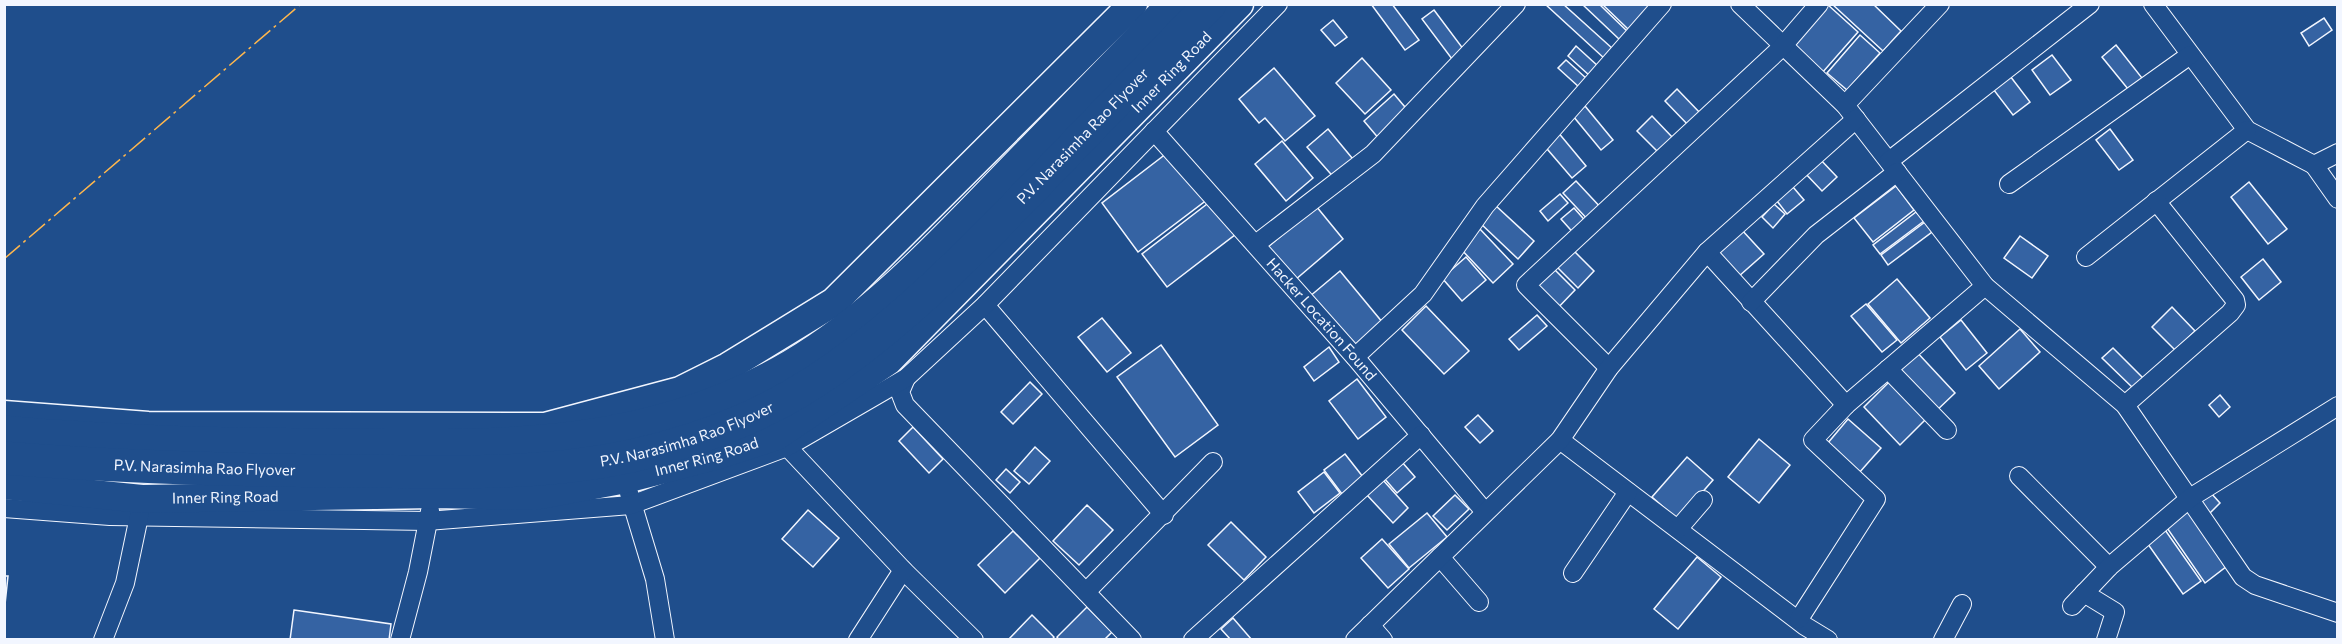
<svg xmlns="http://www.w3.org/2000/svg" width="2342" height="644" font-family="Commissioner,sans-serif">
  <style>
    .building { fill: #3563a3; stroke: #f2f6ff; stroke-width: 1.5 }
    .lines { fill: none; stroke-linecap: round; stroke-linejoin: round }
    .minor-casing { stroke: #f2f6ff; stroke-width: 20 }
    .primary-casing { stroke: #f2f6ff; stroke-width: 31 }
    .motorway-casing { stroke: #f2f6ff; stroke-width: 35 }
    .minor { stroke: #1f4e8c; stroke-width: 18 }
    .primary { stroke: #1f4e8c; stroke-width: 28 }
    .motorway { stroke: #1f4e8c; stroke-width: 33 }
    .power { stroke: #ffb74d; stroke-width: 1.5; stroke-dasharray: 21 4.5 3 4.5; stroke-linecap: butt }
    .labels { text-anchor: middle; stroke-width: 4.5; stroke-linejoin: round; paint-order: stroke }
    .street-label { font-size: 15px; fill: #f2f6ff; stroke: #1f4e8c }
  </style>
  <rect width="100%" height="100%" fill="#1f4e8c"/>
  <!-- building -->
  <g class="building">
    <path d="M 1371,4 L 1392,4 L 1419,40 L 1405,50 Z"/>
    <path d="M 1545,4 L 1563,4 L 1613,49 L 1605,59 Z"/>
    <path d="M 1582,4 L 1599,4 L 1628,32 L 1620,40 Z"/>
    <path d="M 1602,4 L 1649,4 L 1651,6 L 1629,30 Z"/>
    <path d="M 1827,4 L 1858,32 L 1822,73 L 1787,43 Z"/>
    <path d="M 1832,4 L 1873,4 L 1901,31 L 1883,51 Z"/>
    <path d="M 1434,10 L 1467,54 L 1455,63 L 1422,19 Z"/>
    <path d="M 2324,18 L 2332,30 L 2309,46 L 2301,33 Z"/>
    <path d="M 1333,20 L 1347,37 L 1335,46 L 1321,30 Z"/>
    <path d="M 1860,35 L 1880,53 L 1847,90 L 1827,73 Z"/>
    <path d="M 2116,45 L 2142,78 L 2128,89 L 2102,57 Z"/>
    <path d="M 1576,46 L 1599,67 L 1590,76 L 1568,56 Z"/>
    <path d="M 2052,55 L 2071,80 L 2050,95 L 2032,70 Z"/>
    <path d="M 1362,58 L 1391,90 L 1365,114 L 1336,83 Z"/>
    <path d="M 1566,60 L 1587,79 L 1579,87 L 1558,68 Z"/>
    <path d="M 1274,68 L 1315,116 L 1285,141 L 1265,118 L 1259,123 L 1239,99 Z"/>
    <path d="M 2007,72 L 2030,102 L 2013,115 L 1990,85 Z"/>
    <path d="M 1677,89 L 1702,115 L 1690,127 L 1665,101 Z"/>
    <path d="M 1394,94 L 1410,113 L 1380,140 L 1364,121 Z"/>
    <path d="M 1585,106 L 1613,140 L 1601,150 L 1573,116 Z"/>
    <path d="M 1652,116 L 1673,138 L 1658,152 L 1637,131 Z"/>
    <path d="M 1328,129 L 1357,164 L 1337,181 L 1307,147 Z"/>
    <path d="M 2110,129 L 2133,160 L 2119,170 L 2096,140 Z"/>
    <path d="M 1557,131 L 1586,166 L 1572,178 L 1542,143 Z"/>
    <path d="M 1282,141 L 1313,178 L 1286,201 L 1255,164 Z"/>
    <path d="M 1171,150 L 1208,199 L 1138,252 L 1102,203 Z"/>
    <path d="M 1819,158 L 1837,177 L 1822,191 L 1804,172 Z"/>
    <path d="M 1576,181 L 1603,210 L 1590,222 L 1563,193 Z"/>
    <path d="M 2249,182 L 2287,229 L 2268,244 L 2231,197 Z"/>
    <path d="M 1896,186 L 1914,210 L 1873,242 L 1854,218 Z"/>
    <path d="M 1793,187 L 1804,200 L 1787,214 L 1777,201 Z"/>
    <path d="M 1560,194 L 1568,203 L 1548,221 L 1540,211 Z"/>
    <path d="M 1211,201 L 1236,234 L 1167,287 L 1142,254 Z"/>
    <path d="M 1774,204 L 1785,214 L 1773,228 L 1762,217 Z"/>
    <path d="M 1495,205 L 1534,241 L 1518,259 L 1479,222 Z"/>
    <path d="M 1316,206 L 1343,239 L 1295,280 L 1268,247 Z"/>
    <path d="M 1574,208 L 1589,225 L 1577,237 L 1561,219 Z"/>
    <path d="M 1916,212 L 1924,221 L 1880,254 L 1873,245 Z"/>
    <path d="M 1925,222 L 1932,232 L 1888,265 L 1881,255 Z"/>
    <path d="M 1479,228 L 1513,264 L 1493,283 L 1459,247 Z"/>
    <path d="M 1741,229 L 1764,254 L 1738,277 L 1716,253 Z"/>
    <path d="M 2020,236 L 2048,256 L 2032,278 L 2004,258 Z"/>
    <path d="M 1568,245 L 1594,271 L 1578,288 L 1552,262 Z"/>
    <path d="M 1466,257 L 1486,280 L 1462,301 L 1442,278 Z"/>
    <path d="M 2263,259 L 2281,282 L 2259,300 L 2241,277 Z"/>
    <path d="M 1549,264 L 1575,290 L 1554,312 L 1528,287 Z"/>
    <path d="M 1340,271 L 1383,323 L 1351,349 L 1309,297 Z"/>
    <path d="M 1897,279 L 1930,318 L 1901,343 L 1868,304 Z"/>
    <path d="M 1866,304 L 1897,340 L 1882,352 L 1851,316 Z"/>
    <path d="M 1426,306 L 1469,351 L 1444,374 L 1402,330 Z"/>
    <path d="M 2172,307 L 2195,331 L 2175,350 L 2152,327 Z"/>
    <path d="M 1537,315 L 1547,326 L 1519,350 L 1509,339 Z"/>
    <path d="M 1102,318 L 1131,353 L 1107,372 L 1078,337 Z"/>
    <path d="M 1961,320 L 1987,353 L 1966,370 L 1940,337 Z"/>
    <path d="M 2020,329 L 2040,352 L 1999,389 L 1979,366 Z"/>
    <path d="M 1161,345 L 1218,425 L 1175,457 L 1117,377 Z"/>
    <path d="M 1329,347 L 1339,362 L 1314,381 L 1304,367 Z"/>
    <path d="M 2113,348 L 2143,378 L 2133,388 L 2102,358 Z"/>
    <path d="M 1914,349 L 1955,393 L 1933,414 L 1892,370 Z"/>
    <path d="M 1357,379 L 1386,417 L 1358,439 L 1329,401 Z"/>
    <path d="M 1891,380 L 1927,418 L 1900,445 L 1864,407 Z"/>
    <path d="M 1030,382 L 1042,394 L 1013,424 L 1001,412 Z"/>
    <path d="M 2220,395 L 2230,407 L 2219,417 L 2209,405 Z"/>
    <path d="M 1478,415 L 1493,431 L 1480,443 L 1465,427 Z"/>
    <path d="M 1848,419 L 1881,448 L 1859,473 L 1827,444 Z"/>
    <path d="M 913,427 L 943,459 L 929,473 L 899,441 Z"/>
    <path d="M 1759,439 L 1790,465 L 1759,503 L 1728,477 Z"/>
    <path d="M 1035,447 L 1050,461 L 1029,484 L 1014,471 Z"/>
    <path d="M 1345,454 L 1363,477 L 1342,494 L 1324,470 Z"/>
    <path d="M 1687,457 L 1713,480 L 1678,520 L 1652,497 Z"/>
    <path d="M 1402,462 L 1415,477 L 1397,493 L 1384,478 Z"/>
    <path d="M 1006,469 L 1020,482 L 1010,493 L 996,480 Z"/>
    <path d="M 1324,472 L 1340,493 L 1314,513 L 1298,492 Z"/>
    <path d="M 1383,480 L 1408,508 L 1393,523 L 1367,495 Z"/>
    <path d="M 2210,492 L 2220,503 L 2209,514 L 2198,502 Z"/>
    <path d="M 1455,495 L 1469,509 L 1447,530 L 1433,516 Z"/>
    <path d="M 1087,505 L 1113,530 L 1079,565 L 1053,541 Z"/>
    <path d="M 2188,509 L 2227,566 L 2205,583 L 2165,525 Z"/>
    <path d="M 808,510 L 839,538 L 813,567 L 782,539 Z"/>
    <path d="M 1427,513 L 1447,537 L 1409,568 L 1389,544 Z"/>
    <path d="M 1231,522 L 1266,557 L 1244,580 L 1208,545 Z"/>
    <path d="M 2163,527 L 2201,581 L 2183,594 L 2145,540 Z"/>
    <path d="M 1013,531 L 1040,558 L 1005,593 L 978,565 Z"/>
    <path d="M 1382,539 L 1409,569 L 1388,588 L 1361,558 Z"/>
    <path d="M 1697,557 L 1721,577 L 1678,629 L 1654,609 Z"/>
    <path d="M 4,576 L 8,576 L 4,614 Z"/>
    <path d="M 1087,607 L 1112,632 L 1104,640 L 1059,640 L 1057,637 Z"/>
    <path d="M 294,610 L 391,624 L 389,640 L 290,640 Z"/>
    <path d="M 1032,615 L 1054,637 L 1052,640 L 1008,640 Z"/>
    <path d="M 1233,618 L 1252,640 L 1231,640 L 1221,629 Z"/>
  </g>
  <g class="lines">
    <defs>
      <g id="minor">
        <path d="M 1740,4 L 1845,105 L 1985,286 L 2125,405 L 2243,577 L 2255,585 L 2338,613"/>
        <path d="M 2153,4 L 2247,130 L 2314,165 L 2338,153"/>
        <path d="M 1845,105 L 1940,4"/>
        <path id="s1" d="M 1154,131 L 1355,357 L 1485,512"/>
        <path d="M 1889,161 L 2090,4"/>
        <path d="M 2314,165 L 2338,199"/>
        <path d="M 2009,184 L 2190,55"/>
        <path d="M 1256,244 L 1373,154 L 1516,4"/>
        <path d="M 1707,252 L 1846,405"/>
        <path d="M 2086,257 L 2247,130"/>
        <path d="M 1751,302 L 1816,235 L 1897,172"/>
        <path d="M 985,305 L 1164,515"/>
        <path d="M 1355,357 L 1423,294 L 1485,206 L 1662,4"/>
        <path d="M 1609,368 L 1526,285 L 1782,47 L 1819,4"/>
        <path d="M 1888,369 L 1947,430"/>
        <path d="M 906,378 L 900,392 L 905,405 L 1132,640"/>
        <path d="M 2125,405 L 2230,313 L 2236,305 L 2235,300 L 2156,201"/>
        <path d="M 779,438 L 903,570 L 974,640"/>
        <path d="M 1560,440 L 1805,626 L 1828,640"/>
        <path d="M 2019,476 L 2109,567"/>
        <path d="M 629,493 L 655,579 L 665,640"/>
        <path d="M 4,508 L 110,516 L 427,521 L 631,505 L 787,447 L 906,378 L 985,305 L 1278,4"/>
        <path d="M 1678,529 L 1703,500"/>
        <path d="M 1440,557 L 1479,602"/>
        <path d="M 1573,573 L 1628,492"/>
        <path d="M 1086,592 L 1213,462"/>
        <path d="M 2084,593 L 2115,612 L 2106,640"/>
        <path d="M 2072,606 L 2109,567 L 2190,498 L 2338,406"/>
        <path d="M 1799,619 L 1876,499 L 1813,440 L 1846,405 L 1985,286"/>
        <path d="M 1370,625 L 1383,640"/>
        <path d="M 103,640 L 125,583 L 141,507"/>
        <path d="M 400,640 L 418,572 L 430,511"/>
        <path d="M 858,640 L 903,570"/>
        <path d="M 1193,640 L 1421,435"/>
        <path d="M 1355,640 L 1560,440 L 1609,368 L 1707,252 L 1856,119"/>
        <path d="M 1943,640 L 1962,604"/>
      </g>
      <g id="primary">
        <path d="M 4,415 L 148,426 L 545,427 L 680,391 L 728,367 L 834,302 L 1133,4"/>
        <path id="s2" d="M 4,485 L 142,499 L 434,494 L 535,496 L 626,479 L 719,455 L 777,436 L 888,361 L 1239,4"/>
      </g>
      <g id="motorway">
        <path d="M 4,432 C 111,442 218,444 325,445 C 490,446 643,454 792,366 C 873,318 937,249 1002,182 C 1059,123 1117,64 1174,4"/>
        <path id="s3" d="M 4,458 C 117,467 229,470 343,471 C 418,471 495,475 570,466 C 652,457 741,429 811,384 C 894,331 964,259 1033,188 C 1092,127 1151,66 1210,4"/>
      </g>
    </defs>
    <!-- minor casing -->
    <use href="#minor" class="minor-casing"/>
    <!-- primary casing -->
    <use href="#primary" class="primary-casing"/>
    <!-- motorway casing -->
    <use href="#motorway" class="motorway-casing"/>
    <!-- minor -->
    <use href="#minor" class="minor"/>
    <!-- primary -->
    <use href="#primary" class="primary"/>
    <!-- motorway -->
    <use href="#motorway" class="motorway"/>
    <!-- power -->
    <path class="power" d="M 4,259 L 301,4"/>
  </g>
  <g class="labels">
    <!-- street labels -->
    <g class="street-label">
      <text dy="5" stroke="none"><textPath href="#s2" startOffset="1320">Inner Ring Road</textPath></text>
      <text dy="5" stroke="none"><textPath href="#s3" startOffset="1192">P.V. Narasimha Rao Flyover</textPath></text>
      <text dy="5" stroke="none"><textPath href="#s1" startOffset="252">Hacker Location Found</textPath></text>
      <text dy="5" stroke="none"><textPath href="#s3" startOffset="688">P.V. Narasimha Rao Flyover</textPath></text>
      <text dy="5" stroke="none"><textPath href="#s2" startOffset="708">Inner Ring Road</textPath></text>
      <text dy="5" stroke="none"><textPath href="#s3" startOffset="201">P.V. Narasimha Rao Flyover</textPath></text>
      <text dy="5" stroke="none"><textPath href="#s2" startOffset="222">Inner Ring Road</textPath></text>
    </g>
  </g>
  <!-- border -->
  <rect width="2342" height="644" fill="none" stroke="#f2f6ff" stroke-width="12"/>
</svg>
